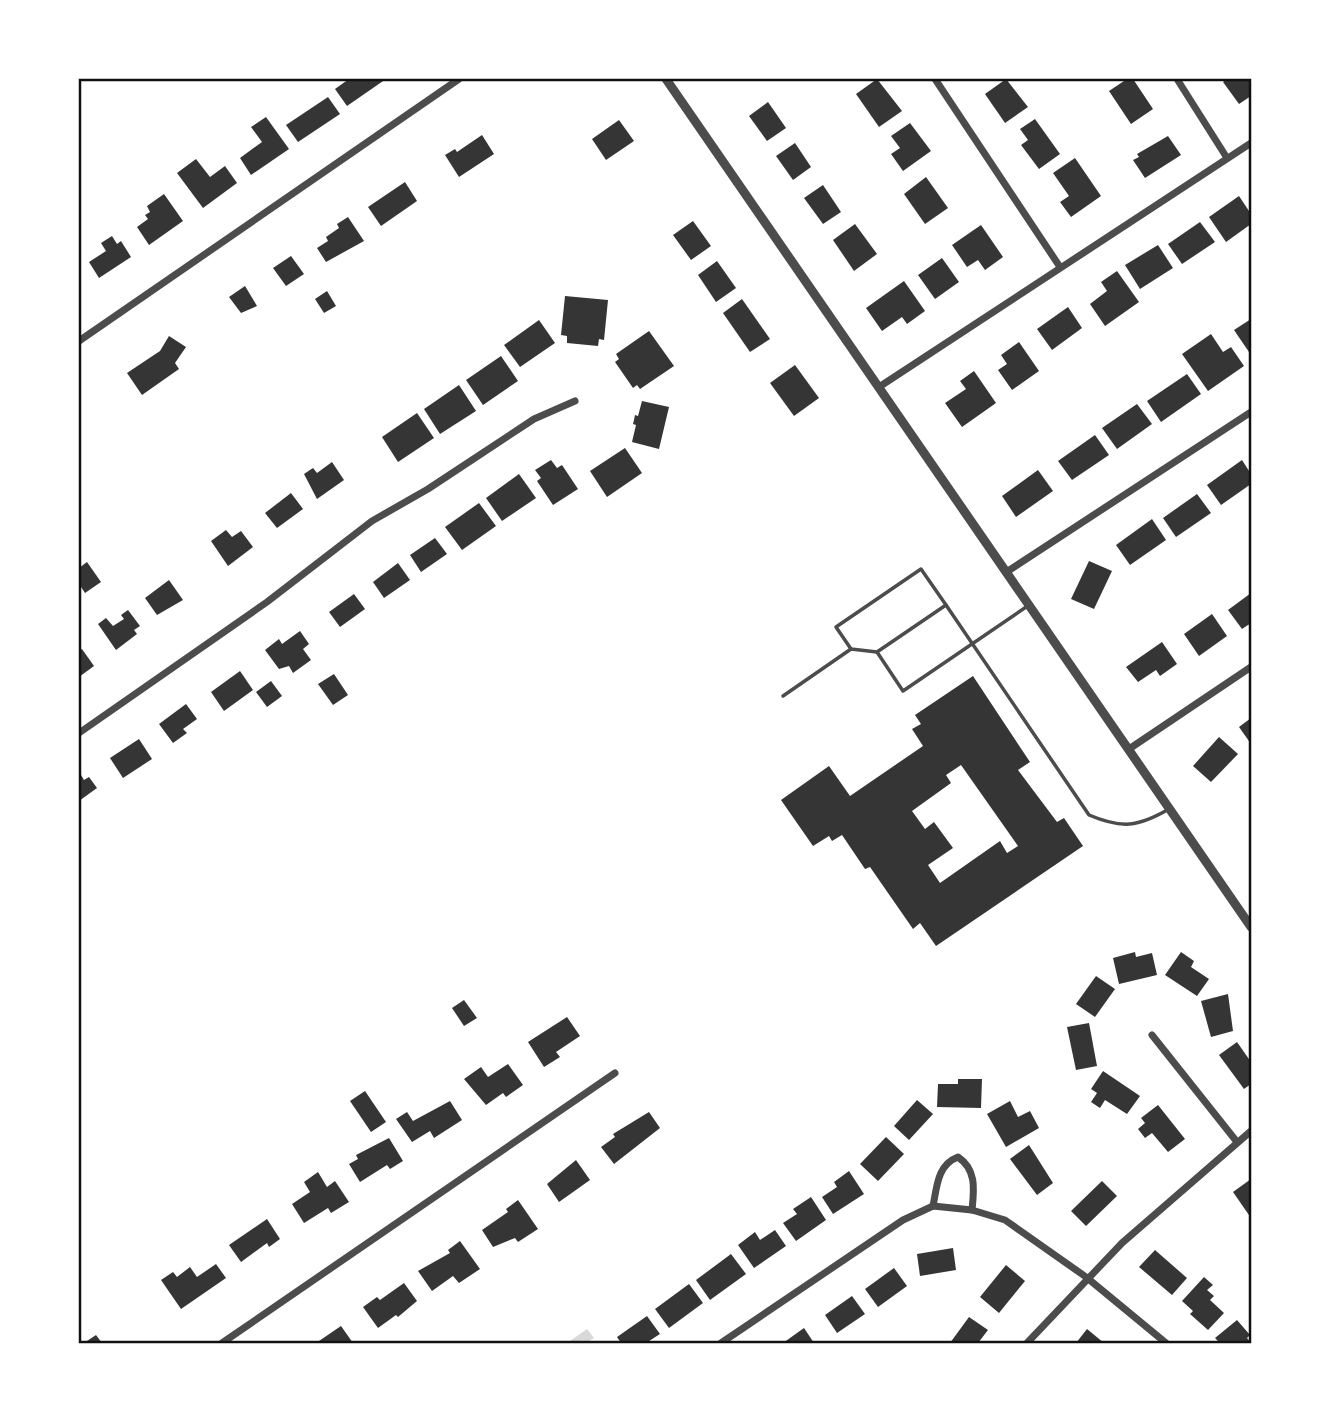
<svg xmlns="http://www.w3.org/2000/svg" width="1330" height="1422" font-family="Roboto,sans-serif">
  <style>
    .water { fill: #d9d9d9 }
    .building { fill: #353535; fill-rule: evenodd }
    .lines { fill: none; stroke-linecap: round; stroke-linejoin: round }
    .service { stroke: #4c4c4c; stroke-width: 3.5 }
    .minor { stroke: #4c4c4c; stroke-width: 7 }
    .tertiary { stroke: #4c4c4c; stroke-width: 9 }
    .neatline { fill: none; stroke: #111; stroke-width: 2.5 }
  </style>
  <rect width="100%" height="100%" fill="#fff"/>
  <!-- water -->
  <path class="water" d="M 587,1329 L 594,1338 L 586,1343 L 567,1343 Z"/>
  <!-- building -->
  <g class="building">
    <path d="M 349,79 L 386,79 L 347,106 L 335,89 Z"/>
    <path d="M 877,79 L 902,111 L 879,127 L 856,94 Z"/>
    <path d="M 1006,79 L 1028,107 L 1005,123 L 985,94 Z"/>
    <path d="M 1127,79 L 1133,79 L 1153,109 L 1131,124 L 1109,91 Z"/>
    <path d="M 1227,79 L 1251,79 L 1251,96 L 1239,104 L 1223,82 Z"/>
    <path d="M 328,97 L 340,114 L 298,142 L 286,125 Z"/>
    <path d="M 768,102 L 786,128 L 767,141 L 749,116 Z"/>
    <path d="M 266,117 L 289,149 L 251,175 L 240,158 L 262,142 L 251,127 Z"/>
    <path d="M 1035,119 L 1060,154 L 1039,169 L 1021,145 L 1028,140 L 1020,129 Z"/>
    <path d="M 619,120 L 634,141 L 606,160 L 592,139 Z"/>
    <path d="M 910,123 L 931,151 L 903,171 L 891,154 L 900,148 L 891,136 Z"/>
    <path d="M 482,135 L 494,154 L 459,177 L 445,155 L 455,149 L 457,152 Z"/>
    <path d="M 1168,136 L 1181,155 L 1145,178 L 1133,160 L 1139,157 L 1137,154 Z"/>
    <path d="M 795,143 L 811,167 L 793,180 L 776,156 Z"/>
    <path d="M 1075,158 L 1101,196 L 1071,217 L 1060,202 L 1069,196 L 1053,173 Z"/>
    <path d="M 196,159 L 210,177 L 225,166 L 237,183 L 203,208 L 177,173 Z"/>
    <path d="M 926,177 L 948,208 L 925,224 L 904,194 Z"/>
    <path d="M 405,182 L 417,201 L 381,226 L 368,207 Z"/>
    <path d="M 823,185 L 841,212 L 823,224 L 804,198 Z"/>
    <path d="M 164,194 L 183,221 L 149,245 L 137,227 L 148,219 L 145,215 L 150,212 L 147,206 Z"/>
    <path d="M 1239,196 L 1251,214 L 1251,224 L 1226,242 L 1209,217 Z"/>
    <path d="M 348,217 L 364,241 L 326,262 L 317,248 L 328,241 L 326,237 L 339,228 L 337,224 Z"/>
    <path d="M 693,221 L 711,246 L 691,260 L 673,235 Z"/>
    <path d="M 1200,222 L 1215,242 L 1182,264 L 1168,244 Z"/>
    <path d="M 855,224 L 877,254 L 854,271 L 833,240 Z"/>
    <path d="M 981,225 L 1003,257 L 985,270 L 978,260 L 967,267 L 952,245 Z"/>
    <path d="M 112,236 L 117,244 L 121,241 L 131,257 L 99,278 L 89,262 L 106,251 L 101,243 Z"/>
    <path d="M 1158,245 L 1173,268 L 1140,289 L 1125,265 Z"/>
    <path d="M 291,256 L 304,274 L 286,286 L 273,268 Z"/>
    <path d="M 942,258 L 959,282 L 935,299 L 918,275 Z"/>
    <path d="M 717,261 L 736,288 L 716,302 L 698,275 Z"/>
    <path d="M 1117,271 L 1139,302 L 1105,326 L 1090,304 L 1107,291 L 1101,282 Z"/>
    <path d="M 904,281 L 925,311 L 907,324 L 902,317 L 882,331 L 866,308 Z"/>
    <path d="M 245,286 L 257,306 L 241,313 L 229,297 Z"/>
    <path d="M 327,291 L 336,306 L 324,313 L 315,299 Z"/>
    <path d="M 565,296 L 608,300 L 604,340 L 599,339 L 598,346 L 567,343 L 567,336 L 561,335 Z"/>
    <path d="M 742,299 L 770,339 L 750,352 L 723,313 Z"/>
    <path d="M 1068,307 L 1082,328 L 1052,350 L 1037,329 Z"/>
    <path d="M 1251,319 L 1251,355 L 1234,330 Z"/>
    <path d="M 539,320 L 555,343 L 520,367 L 504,345 Z"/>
    <path d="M 649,331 L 674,366 L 640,389 L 637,385 L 633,388 L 615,362 L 619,359 L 616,354 Z"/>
    <path d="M 1211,334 L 1223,352 L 1231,347 L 1244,366 L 1208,391 L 1182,354 Z"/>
    <path d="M 169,336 L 186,347 L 175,363 L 179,369 L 142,395 L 127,373 L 160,351 Z"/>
    <path d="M 1019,342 L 1039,371 L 1012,390 L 998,370 L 1007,364 L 1001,355 Z"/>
    <path d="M 501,356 L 518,381 L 483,405 L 466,380 Z"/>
    <path d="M 795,365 L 819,398 L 794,416 L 770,383 Z"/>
    <path d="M 974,371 L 996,403 L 962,427 L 945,403 L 966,389 L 960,381 Z"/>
    <path d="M 1187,374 L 1201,394 L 1161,422 L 1147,401 Z"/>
    <path d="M 459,385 L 476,411 L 440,434 L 424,409 Z"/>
    <path d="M 642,401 L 669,407 L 659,449 L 632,442 L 636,425 L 633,424 L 634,420 L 635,415 L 638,416 Z"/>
    <path d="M 1137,404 L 1152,424 L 1117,449 L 1102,428 Z"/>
    <path d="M 417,413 L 434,438 L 398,462 L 382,437 Z"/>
    <path d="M 1095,435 L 1109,455 L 1072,480 L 1058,461 Z"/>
    <path d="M 625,448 L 642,473 L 607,497 L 590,471 Z"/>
    <path d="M 551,460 L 557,468 L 562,465 L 578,489 L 553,505 L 537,481 L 541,478 L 535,470 Z"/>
    <path d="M 1242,460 L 1251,474 L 1251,484 L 1221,505 L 1207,485 Z"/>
    <path d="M 332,462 L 344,480 L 317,499 L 304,474 L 313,468 L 317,473 Z"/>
    <path d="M 1038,470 L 1053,491 L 1016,517 L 1002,496 Z"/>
    <path d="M 519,474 L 536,498 L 502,521 L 486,498 Z"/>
    <path d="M 291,493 L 303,509 L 277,528 L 265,513 Z"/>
    <path d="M 1197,494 L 1211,513 L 1176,537 L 1163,518 Z"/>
    <path d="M 479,503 L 496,526 L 462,550 L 445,527 Z"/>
    <path d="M 1152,519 L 1166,540 L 1130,565 L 1116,545 Z"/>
    <path d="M 226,530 L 232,537 L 241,531 L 253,547 L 228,566 L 211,541 Z"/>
    <path d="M 435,538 L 447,554 L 421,572 L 410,555 Z"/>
    <path d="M 1089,561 L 1112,571 L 1094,609 L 1071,599 Z"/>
    <path d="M 87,562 L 101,582 L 85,593 L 79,584 L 79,568 Z"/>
    <path d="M 398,563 L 410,580 L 384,598 L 373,582 Z"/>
    <path d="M 169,580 L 183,600 L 157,615 L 145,598 Z"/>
    <path d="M 1251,593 L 1251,623 L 1242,629 L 1228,610 Z"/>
    <path d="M 354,594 L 365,609 L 340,627 L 329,612 Z"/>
    <path d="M 128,610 L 140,626 L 134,630 L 137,634 L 116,650 L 98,624 L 106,618 L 113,626 L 124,619 L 121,615 Z"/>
    <path d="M 1212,614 L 1227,636 L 1199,656 L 1184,634 Z"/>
    <path d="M 300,631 L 309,644 L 303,649 L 311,660 L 293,673 L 289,666 L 279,669 L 265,650 L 279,639 L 282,644 Z"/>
    <path d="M 1162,642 L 1177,664 L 1160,676 L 1156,670 L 1138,682 L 1126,667 Z"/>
    <path d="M 82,649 L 94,666 L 79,677 L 79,651 Z"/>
    <path d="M 240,671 L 253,690 L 224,711 L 211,692 Z"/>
    <path d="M 334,674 L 348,695 L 333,705 L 318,684 Z"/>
    <path d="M 973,676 L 1030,762 L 1018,770 L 1057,822 L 1064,818 L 1083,846 L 936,946 L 920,923 L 913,929 L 870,867 L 865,869 L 842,835 L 832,841 L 829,836 L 813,846 L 781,800 L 829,766 L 850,796 L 923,746 L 912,729 L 921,724 L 915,715 ZM 961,765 L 1018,846 L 1007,853 L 1000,841 L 940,883 L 928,865 L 953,848 L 934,822 L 925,829 L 912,811 L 951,783 L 946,775 Z"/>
    <path d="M 271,681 L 282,696 L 267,707 L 256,692 Z"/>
    <path d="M 186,704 L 197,719 L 183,729 L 187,733 L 173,743 L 159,724 Z"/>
    <path d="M 1251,718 L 1251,744 L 1239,727 Z"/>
    <path d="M 1219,737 L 1238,754 L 1211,782 L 1193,766 Z"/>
    <path d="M 139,739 L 152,759 L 123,778 L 110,758 Z"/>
    <path d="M 81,775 L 84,780 L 89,777 L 97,788 L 79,801 Z"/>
    <path d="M 1135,952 L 1136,957 L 1152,953 L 1157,975 L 1119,984 L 1113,958 Z"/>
    <path d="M 1181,952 L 1194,961 L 1191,967 L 1209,979 L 1197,996 L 1165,975 Z"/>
    <path d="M 1096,976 L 1115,989 L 1095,1017 L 1076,1004 Z"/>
    <path d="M 1228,994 L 1233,1031 L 1211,1037 L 1201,1001 Z"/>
    <path d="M 464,1000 L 477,1018 L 464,1026 L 452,1008 Z"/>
    <path d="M 567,1017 L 580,1036 L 556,1052 L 560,1057 L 544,1067 L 528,1042 Z"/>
    <path d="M 1089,1023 L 1097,1066 L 1076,1070 L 1067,1027 Z"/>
    <path d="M 1237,1042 L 1251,1062 L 1251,1084 L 1244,1089 L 1219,1055 Z"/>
    <path d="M 508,1064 L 523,1085 L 506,1097 L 503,1093 L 486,1105 L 464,1079 L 481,1067 L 488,1077 Z"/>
    <path d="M 1103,1071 L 1140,1096 L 1127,1114 L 1105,1100 L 1100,1108 L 1091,1102 L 1097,1093 L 1091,1089 Z"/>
    <path d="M 958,1079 L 982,1079 L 981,1108 L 937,1107 L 938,1084 L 958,1084 Z"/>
    <path d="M 365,1091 L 386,1122 L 371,1132 L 350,1101 Z"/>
    <path d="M 917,1100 L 933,1114 L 909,1140 L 894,1126 Z"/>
    <path d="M 450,1101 L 462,1120 L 434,1138 L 430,1131 L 412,1142 L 396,1119 L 407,1112 L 413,1121 Z"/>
    <path d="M 1010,1101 L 1018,1117 L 1030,1111 L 1039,1128 L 1006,1147 L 987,1114 Z"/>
    <path d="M 1158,1105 L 1185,1139 L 1168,1152 L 1152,1133 L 1145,1138 L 1138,1129 L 1145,1123 L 1141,1118 Z"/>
    <path d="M 649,1112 L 660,1128 L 614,1164 L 601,1147 L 615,1137 L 613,1134 Z"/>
    <path d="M 886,1137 L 904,1154 L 878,1181 L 860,1164 Z"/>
    <path d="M 389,1138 L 403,1161 L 390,1169 L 387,1165 L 360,1182 L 349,1164 L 358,1159 L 356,1155 Z"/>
    <path d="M 1029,1145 L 1053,1183 L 1037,1195 L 1010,1159 Z"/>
    <path d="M 576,1160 L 590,1180 L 559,1202 L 547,1184 Z"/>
    <path d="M 849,1171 L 864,1194 L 833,1214 L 822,1197 L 837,1187 L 834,1182 Z"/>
    <path d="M 318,1172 L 327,1187 L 335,1181 L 349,1202 L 331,1213 L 328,1208 L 304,1223 L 292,1204 L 310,1192 L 304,1182 Z"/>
    <path d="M 1251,1179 L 1251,1218 L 1233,1192 Z"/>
    <path d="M 1102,1181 L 1117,1196 L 1086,1226 L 1071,1211 Z"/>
    <path d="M 811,1197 L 826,1220 L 796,1241 L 783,1223 L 797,1214 L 793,1209 Z"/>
    <path d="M 518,1200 L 538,1229 L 518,1242 L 515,1238 L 493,1247 L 482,1230 L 508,1212 L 506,1209 Z"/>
    <path d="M 267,1219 L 280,1239 L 269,1247 L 267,1243 L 241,1262 L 229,1245 Z"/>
    <path d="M 775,1230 L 786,1246 L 754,1268 L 738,1245 L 755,1232 L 760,1240 Z"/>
    <path d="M 460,1241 L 480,1269 L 459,1283 L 453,1276 L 432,1291 L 418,1271 L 450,1253 L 448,1250 Z"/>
    <path d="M 953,1248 L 956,1270 L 920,1276 L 917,1254 Z"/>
    <path d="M 1155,1250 L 1187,1278 L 1172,1295 L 1139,1267 Z"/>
    <path d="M 731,1254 L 746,1274 L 710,1300 L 696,1280 Z"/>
    <path d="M 216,1264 L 226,1278 L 181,1309 L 161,1280 L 173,1272 L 177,1277 L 190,1267 L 197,1277 Z"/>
    <path d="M 1006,1265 L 1025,1281 L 999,1313 L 980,1297 Z"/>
    <path d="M 894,1268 L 907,1286 L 878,1307 L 865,1289 Z"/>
    <path d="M 1204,1277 L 1213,1285 L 1207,1290 L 1214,1296 L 1210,1300 L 1224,1313 L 1208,1330 L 1190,1314 L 1193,1311 L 1182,1301 Z"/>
    <path d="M 404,1283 L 417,1301 L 398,1317 L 396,1315 L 378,1328 L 363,1307 L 377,1297 L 380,1300 Z"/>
    <path d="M 689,1284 L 703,1303 L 669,1328 L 655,1309 Z"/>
    <path d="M 852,1296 L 865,1314 L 837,1333 L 825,1315 Z"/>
    <path d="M 647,1316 L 660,1334 L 646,1343 L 621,1343 L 617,1337 Z"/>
    <path d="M 969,1317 L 988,1330 L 978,1343 L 950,1343 Z"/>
    <path d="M 1237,1320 L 1250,1335 L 1247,1338 L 1251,1343 L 1220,1343 L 1215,1338 Z"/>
    <path d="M 341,1326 L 353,1343 L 316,1343 Z"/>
    <path d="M 804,1328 L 814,1343 L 783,1343 Z"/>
    <path d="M 1087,1329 L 1104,1343 L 1076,1343 Z"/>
    <path d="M 96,1335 L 102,1343 L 84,1343 Z"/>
  </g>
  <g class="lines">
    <!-- service -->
    <g class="service">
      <path d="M 1029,605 L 903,691 L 877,652 L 946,605 L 1089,815 C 1122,829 1138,827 1169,809"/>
      <path d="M 877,652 L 851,649 L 836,627 L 921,569 L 946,605"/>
      <path d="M 783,696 L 851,649"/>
    </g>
    <!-- minor -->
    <g class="minor">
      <path d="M 935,79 L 1060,267"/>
      <path d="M 1177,79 L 1227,158"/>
      <path d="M 79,341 L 459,79"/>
      <path d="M 879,387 L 1251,143"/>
      <path d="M 1008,571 L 1251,412"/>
      <path d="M 79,733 L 267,602 L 372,521 L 428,489 L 534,419 L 575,401"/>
      <path d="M 1129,749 L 1251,667"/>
      <path d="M 1152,1035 L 1237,1142"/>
      <path d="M 933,1206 C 937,1187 937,1165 958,1157 C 977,1170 974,1190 972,1210"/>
      <path d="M 222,1343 L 615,1073"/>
      <path d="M 721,1343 L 903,1220 L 933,1206 L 972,1210 L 1005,1220 L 1086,1277 L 1166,1343"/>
      <path d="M 1027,1343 L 1122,1243 L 1251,1131"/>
    </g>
    <!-- tertiary -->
    <path class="tertiary" d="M 666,79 L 1251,927"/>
  </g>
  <!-- border -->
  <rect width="1330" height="1422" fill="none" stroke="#ffffff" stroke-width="161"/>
  <rect x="80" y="80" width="1170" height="1262" class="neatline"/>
</svg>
